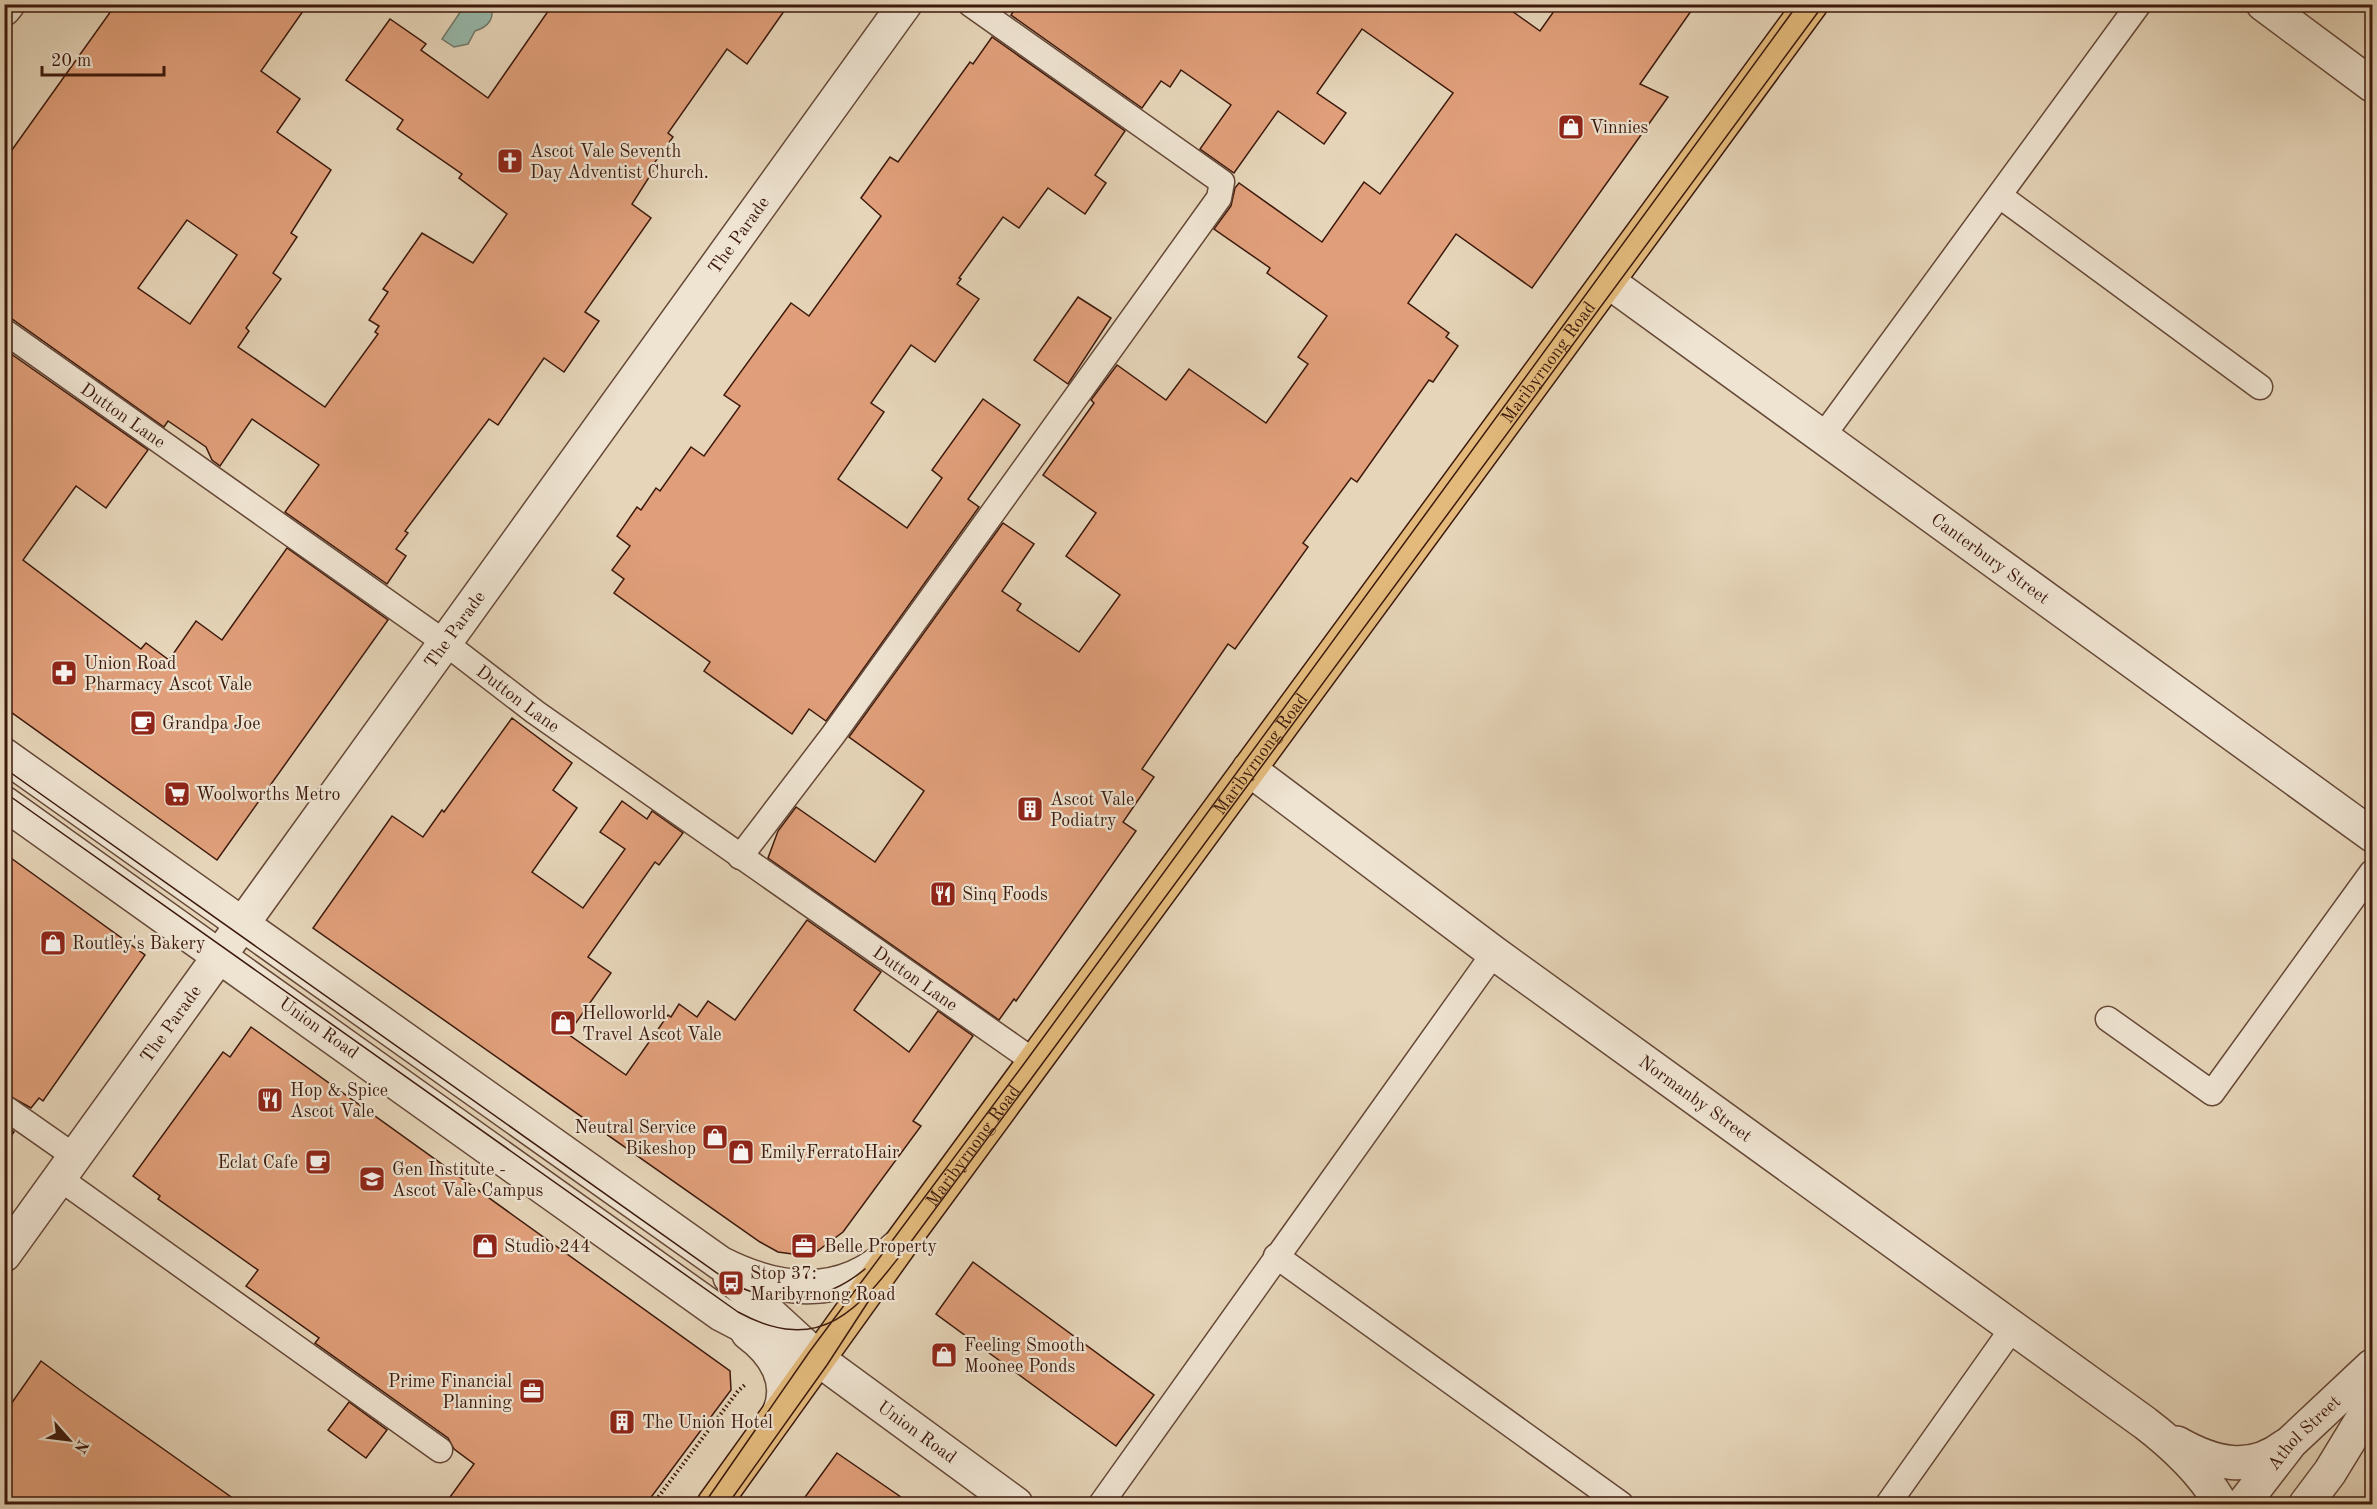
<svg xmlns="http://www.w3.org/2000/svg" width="2377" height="1509" font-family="'Old Standard TT',serif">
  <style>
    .water { fill: #97b9ab; stroke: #73796b; stroke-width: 1.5 }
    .building { fill: #e09f7a; stroke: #3c190c; stroke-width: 1.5; fill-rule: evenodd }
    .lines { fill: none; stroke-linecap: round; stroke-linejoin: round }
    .service-casing { stroke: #664837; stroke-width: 27 }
    .minor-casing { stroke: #664837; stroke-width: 36 }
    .tertiary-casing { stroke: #664837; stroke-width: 36 }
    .primary-casing { stroke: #3c190c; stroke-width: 36 }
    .path { stroke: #3c190c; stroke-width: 4; stroke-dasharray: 1.5 3; stroke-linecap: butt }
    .service { stroke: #efe4d2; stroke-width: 24 }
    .minor { stroke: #efe4d2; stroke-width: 33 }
    .tertiary { stroke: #efe4d2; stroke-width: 33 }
    .primary { stroke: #e3ba7c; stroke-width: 33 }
    .tram { stroke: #3c190c; stroke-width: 1.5 }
    .labels { text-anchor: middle; stroke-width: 4.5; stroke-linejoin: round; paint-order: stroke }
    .poi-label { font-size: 18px; fill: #3c190c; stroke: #efe4d2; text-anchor: start }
    .street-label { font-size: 18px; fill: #3c190c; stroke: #efe4d2 }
  </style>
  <rect width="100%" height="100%" fill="#e6d5b9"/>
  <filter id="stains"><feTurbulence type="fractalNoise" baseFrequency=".00333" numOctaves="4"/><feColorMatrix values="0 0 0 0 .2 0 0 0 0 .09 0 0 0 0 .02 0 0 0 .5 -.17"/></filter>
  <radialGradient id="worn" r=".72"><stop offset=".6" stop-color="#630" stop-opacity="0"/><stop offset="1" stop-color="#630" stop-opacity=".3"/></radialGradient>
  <!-- water -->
  <path class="water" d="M 465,5 L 489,5 C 497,17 488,27 475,31 L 468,44 L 454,47 L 442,39 Z"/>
  <!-- building -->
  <g class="building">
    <path d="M 116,4 L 308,4 L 261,71 L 300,99 L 277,132 L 331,170 L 291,233 L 297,237 L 273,273 L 281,279 L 246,328 L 249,331 L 238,347 L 325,407 L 378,334 L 375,332 L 379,326 L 369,320 L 388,292 L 383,289 L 422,233 L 473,263 L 507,214 L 459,178 L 462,174 L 397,129 L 403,120 L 346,80 L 390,19 L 426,44 L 421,50 L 488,98 L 553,4 L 789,4 L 747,64 L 727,49 L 668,133 L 673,137 L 650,169 L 653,171 L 632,204 L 651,218 L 585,312 L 599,321 L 564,372 L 544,358 L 498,425 L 489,419 L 405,531 L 408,533 L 396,549 L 406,556 L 387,584 L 285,512 L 319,465 L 252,419 L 220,466 L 212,460 L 206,447 L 168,421 L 164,427 L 12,319 L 4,317 L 4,161 ZM 187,220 L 237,255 L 190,324 L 138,288 Z"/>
    <path d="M 1018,4 L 1502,4 L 1540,31 L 1559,4 L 1696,4 L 1640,84 L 1668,97 L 1532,288 L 1456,234 L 1408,303 L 1449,333 L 1446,337 L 1458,346 L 1433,382 L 1429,380 L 1357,482 L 1351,478 L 1303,543 L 1308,547 L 1235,649 L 1228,644 L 1142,769 L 1154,777 L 1123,822 L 1136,831 L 1016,1001 L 1014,999 L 999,1020 L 768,858 L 778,831 L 796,807 L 875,862 L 924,791 L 849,737 L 1003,523 L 1034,544 L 1002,591 L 1021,604 L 1017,610 L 1079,652 L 1120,595 L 1066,556 L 1096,513 L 1043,475 L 1094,403 L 1091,400 L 1117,365 L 1166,400 L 1189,369 L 1266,423 L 1308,364 L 1298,357 L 1327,316 L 1267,273 L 1270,268 L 1214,229 L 1231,206 L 1235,188 L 1239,183 L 1322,242 L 1364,182 L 1380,194 L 1453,93 L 1362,29 L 1317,93 L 1346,113 L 1324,144 L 1278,111 L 1234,173 L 1200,149 L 1231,105 L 1181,70 L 1170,87 L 1161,81 L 1142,108 L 1011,15 Z"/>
    <path d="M 992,37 L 1125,131 L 1095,175 L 1106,183 L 1085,214 L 1048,188 L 1019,228 L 1003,217 L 959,278 L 961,279 L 957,284 L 979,299 L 935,362 L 911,345 L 871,403 L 884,412 L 838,479 L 907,528 L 942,478 L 932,470 L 983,399 L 1020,425 L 968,499 L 979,507 L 826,721 L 809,709 L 792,734 L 704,671 L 710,662 L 614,593 L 624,579 L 612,570 L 630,546 L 617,536 L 637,507 L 641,510 L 656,488 L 660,491 L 691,447 L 704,456 L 740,406 L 724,395 L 791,303 L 809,316 L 881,216 L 861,198 L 890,157 L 898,162 L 970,62 L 973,64 Z"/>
    <path d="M 1078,297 L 1111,318 L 1068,384 L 1034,360 Z"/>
    <path d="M 4,349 L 148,450 L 106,508 L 76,486 L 23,560 L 141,649 L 146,643 L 169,660 L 196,621 L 222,640 L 287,548 L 388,620 L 217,860 L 4,707 Z"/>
    <path d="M 512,718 L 572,763 L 553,790 L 577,808 L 532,872 L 583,908 L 625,849 L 600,832 L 622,801 L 647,819 L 652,811 L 683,833 L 659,865 L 655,862 L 588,957 L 611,973 L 568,1034 L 626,1075 L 668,1015 L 671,1017 L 679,1004 L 697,1017 L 708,1001 L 735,1020 L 807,920 L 881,972 L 854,1010 L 909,1052 L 938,1011 L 973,1036 L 913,1121 L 921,1126 L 843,1232 L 816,1252 L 800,1255 L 778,1252 L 760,1242 L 313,928 L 392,816 L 423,837 L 442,810 L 444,812 Z"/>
    <path d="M 4,853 L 145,955 L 43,1101 L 39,1098 L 31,1108 L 4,1093 Z"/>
    <path d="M 251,1027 L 730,1371 L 731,1390 L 646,1504 L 445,1504 L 474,1464 L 454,1449 L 448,1438 L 315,1343 L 319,1338 L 246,1286 L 258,1270 L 158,1199 L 160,1196 L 133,1176 L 223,1052 L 230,1057 Z"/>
    <path d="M 4,1125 L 14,1132 L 4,1145 Z"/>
    <path d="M 973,1262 L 1154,1395 L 1116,1446 L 936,1314 Z"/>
    <path d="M 41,1361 L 80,1390 L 241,1504 L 4,1504 L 4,1414 Z"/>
    <path d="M 349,1402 L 387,1430 L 366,1458 L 328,1430 Z"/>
    <path d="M 837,1453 L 911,1504 L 800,1504 Z"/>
  </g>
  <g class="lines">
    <defs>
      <g id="service">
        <path d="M 2000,196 L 2260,387"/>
        <path id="s1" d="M 4,331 L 444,642 L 535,712 L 1035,1062"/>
        <path d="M 1823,436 L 2139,4"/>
        <path d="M 740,857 L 833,735 L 1219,198 L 1222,182 L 970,4"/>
        <path d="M 2108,1019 L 2212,1093 L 2372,872"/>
        <path d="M 4,1107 L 74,1156"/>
        <path d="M 59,1178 L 440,1450"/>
        <path d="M 1276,1256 L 1621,1504"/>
        <path d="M 1101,1504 L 1494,953"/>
        <path d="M 1888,1504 L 2014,1326"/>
      </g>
      <g id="minor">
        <path d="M 2263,4 L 2372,85"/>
        <path d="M 4,9 L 8,4"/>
        <path id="s2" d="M 1609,282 L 2372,835"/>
        <path id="s3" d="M 1249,769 L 1494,953 L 2145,1423 C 2175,1446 2202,1471 2221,1504"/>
        <path id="s4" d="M 4,1255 L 905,4"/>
        <path id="s5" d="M 818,1359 L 1016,1504"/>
        <path d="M 2177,1443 C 2214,1464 2250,1473 2285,1446"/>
        <path id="s6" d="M 2243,1504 L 2291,1442 L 2372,1366"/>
        <path d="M 2306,1504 L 2330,1472 L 2372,1403"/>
      </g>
      <g id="tertiary">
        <path d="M 4,755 L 720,1263 C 781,1294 845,1300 896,1248"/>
        <path id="s7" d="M 4,803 L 721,1314 L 767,1338 L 818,1359"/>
        <path d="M 730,1277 L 805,1346"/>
        <path d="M 748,1333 C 774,1352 793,1381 779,1413"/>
      </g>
      <g id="primary">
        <path id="s8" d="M 714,1504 L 902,1242 L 1811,4"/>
      </g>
    </defs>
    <!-- service casing -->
    <use href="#service" class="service-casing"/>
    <!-- minor casing -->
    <use href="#minor" class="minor-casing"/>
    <!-- tertiary casing -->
    <use href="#tertiary" class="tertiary-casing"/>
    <!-- primary casing -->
    <use href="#primary" class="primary-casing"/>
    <!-- path -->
    <path class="path" d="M 653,1504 L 738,1391 L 746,1384"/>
    <!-- service -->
    <use href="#service" class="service"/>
    <!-- minor -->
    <use href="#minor" class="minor"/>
    <!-- tertiary -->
    <use href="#tertiary" class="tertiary"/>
    <!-- primary -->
    <use href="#primary" class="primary"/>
    <!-- tram -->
    <g class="tram">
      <path d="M 4,768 L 731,1283 C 778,1307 824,1303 865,1269"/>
      <path d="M 4,792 L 738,1312 C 826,1360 864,1302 913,1239 L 1824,4"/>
      <path d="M 704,1504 L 810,1351 L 1029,1057 L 1798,4"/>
      <path d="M 728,1504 L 827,1365 L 868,1302"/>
    </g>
  </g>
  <!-- icons -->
  <defs>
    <symbol id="shop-square" viewBox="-11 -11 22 22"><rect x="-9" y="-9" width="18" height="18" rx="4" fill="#8f2418" stroke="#efe4d2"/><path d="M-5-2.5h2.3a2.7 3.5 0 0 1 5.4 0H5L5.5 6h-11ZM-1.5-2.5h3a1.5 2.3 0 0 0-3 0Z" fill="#fff"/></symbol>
    <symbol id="church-square" viewBox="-11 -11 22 22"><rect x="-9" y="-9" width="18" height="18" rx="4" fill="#8f2418" stroke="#efe4d2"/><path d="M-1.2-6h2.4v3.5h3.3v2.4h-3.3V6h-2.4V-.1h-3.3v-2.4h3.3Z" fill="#fff"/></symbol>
    <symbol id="pharmacy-square" viewBox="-11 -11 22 22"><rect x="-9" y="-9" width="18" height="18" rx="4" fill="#8f2418" stroke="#efe4d2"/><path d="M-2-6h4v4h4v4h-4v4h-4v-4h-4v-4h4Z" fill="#fff"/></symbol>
    <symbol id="cafe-square" viewBox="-11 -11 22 22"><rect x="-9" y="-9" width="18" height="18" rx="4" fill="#8f2418" stroke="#efe4d2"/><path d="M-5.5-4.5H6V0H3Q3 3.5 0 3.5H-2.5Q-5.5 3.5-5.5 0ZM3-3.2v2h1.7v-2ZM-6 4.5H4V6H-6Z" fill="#fff"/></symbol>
    <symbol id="supermarket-square" viewBox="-11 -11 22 22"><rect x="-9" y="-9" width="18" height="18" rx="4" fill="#8f2418" stroke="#efe4d2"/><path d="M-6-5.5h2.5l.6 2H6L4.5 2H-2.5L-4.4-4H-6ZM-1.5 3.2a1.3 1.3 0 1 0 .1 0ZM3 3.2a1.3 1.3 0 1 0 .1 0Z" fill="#fff"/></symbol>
    <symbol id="building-square" viewBox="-11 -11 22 22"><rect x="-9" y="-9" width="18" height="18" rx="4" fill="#8f2418" stroke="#efe4d2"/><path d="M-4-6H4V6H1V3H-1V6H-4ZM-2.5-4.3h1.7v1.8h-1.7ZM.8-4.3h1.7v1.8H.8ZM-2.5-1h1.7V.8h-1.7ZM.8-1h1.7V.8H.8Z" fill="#fff"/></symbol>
    <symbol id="restaurant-square" viewBox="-11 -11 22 22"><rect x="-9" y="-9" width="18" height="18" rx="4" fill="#8f2418" stroke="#efe4d2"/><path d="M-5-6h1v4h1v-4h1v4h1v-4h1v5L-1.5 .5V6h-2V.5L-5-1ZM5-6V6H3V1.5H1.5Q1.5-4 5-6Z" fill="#fff"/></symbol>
    <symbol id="university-square" viewBox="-11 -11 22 22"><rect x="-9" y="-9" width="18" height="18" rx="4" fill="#8f2418" stroke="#efe4d2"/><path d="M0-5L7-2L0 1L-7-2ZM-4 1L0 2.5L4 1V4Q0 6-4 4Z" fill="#fff"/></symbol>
    <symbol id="office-square" viewBox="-11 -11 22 22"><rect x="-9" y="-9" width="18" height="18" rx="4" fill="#8f2418" stroke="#efe4d2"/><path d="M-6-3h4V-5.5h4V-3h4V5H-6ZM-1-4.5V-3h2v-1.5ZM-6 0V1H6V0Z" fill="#fff"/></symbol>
    <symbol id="bus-square" viewBox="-11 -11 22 22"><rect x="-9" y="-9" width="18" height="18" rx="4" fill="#8f2418" stroke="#efe4d2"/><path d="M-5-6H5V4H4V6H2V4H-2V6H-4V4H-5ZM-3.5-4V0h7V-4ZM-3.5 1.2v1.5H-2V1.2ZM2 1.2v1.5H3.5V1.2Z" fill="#fff"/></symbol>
  </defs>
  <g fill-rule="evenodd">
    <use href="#shop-square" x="1556" y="112" width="30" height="30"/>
    <use href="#church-square" x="495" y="146" width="30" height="30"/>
    <use href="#pharmacy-square" x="49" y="658" width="30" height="30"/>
    <use href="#cafe-square" x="128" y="708" width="30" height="30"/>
    <use href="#supermarket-square" x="162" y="779" width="30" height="30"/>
    <use href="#building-square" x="1015" y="794" width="30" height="30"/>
    <use href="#restaurant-square" x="928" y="879" width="30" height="30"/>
    <use href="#shop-square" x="38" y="928" width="30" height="30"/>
    <use href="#shop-square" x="548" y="1008" width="30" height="30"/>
    <use href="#restaurant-square" x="255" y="1085" width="30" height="30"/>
    <use href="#shop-square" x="700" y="1122" width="30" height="30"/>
    <use href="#shop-square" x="726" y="1137" width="30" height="30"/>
    <use href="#cafe-square" x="303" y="1147" width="30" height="30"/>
    <use href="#university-square" x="357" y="1164" width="30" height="30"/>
    <use href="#shop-square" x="470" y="1231" width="30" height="30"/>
    <use href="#office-square" x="789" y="1231" width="30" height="30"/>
    <use href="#bus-square" x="716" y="1268" width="30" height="30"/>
    <use href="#shop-square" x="929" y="1340" width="30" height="30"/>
    <use href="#office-square" x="517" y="1376" width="30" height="30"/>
    <use href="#building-square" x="607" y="1407" width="30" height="30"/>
  </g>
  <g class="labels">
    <!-- poi labels -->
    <g class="poi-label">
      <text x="1590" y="133">Vinnies</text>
      <text x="530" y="157">Ascot Vale Seventh<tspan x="530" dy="21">Day Adventist Church.</tspan></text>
      <text x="84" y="669">Union Road<tspan x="84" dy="21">Pharmacy Ascot Vale</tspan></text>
      <text x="162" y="729">Grandpa Joe</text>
      <text x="196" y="800">Woolworths Metro</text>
      <text x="1050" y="805">Ascot Vale<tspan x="1050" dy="21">Podiatry</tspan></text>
      <text x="962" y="900">Sinq Foods</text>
      <text x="72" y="949">Routley's Bakery</text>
      <text x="582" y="1019">Helloworld<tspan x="582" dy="21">Travel Ascot Vale</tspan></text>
      <text x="290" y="1096">Hop &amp; Spice<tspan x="290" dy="21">Ascot Vale</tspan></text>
      <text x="696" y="1133" text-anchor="end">Neutral Service<tspan x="696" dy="21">Bikeshop</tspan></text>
      <text x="760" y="1158">EmilyFerratoHair</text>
      <text x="298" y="1168" text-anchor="end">Eclat Cafe</text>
      <text x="392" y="1175">Gen Institute -<tspan x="392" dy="21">Ascot Vale Campus</tspan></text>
      <text x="504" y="1252">Studio 244</text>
      <text x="824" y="1252">Belle Property</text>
      <text x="750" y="1279">Stop 37:<tspan x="750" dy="21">Maribyrnong Road</tspan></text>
      <text x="964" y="1351">Feeling Smooth<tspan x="964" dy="21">Moonee Ponds</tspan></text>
      <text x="512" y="1387" text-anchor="end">Prime Financial<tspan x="512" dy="21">Planning</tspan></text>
      <text x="642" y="1428">The Union Hotel</text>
    </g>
    <!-- street labels -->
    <g class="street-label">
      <text dy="6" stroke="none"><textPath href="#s4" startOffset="1257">The Parade</textPath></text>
      <text dy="6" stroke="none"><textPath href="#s8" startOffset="1414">Maribyrnong Road</textPath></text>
      <text dy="6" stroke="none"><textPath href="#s1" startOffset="146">Dutton Lane</textPath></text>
      <text dy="6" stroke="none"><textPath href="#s2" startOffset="471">Canterbury Street</textPath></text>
      <text dy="6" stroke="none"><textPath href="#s4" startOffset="771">The Parade</textPath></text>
      <text dy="6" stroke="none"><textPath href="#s1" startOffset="632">Dutton Lane</textPath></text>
      <text dy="6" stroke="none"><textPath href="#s8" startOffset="928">Maribyrnong Road</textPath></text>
      <text dy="6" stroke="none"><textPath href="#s1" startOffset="1118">Dutton Lane</textPath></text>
      <text dy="6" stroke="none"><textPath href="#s4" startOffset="285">The Parade</textPath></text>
      <text dy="6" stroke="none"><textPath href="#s7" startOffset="387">Union Road</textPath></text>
      <text dy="6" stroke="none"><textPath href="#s3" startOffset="555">Normanby Street</textPath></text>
      <text dy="6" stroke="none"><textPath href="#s8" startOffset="442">Maribyrnong Road</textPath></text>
      <text dy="6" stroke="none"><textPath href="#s5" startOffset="123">Union Road</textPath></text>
      <text dy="6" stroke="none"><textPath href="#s6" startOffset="94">Athol Street</textPath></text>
    </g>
  </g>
  <!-- margin -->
  <rect width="2377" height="1509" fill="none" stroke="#e6d5b9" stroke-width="24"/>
  <rect x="6" y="6" width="2365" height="1497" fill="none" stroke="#3c190c" stroke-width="3"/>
  <rect x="12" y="12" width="2353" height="1485" fill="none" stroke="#3c190c" stroke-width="1.5"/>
  <!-- north arrow -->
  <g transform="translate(69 1440) rotate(118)" stroke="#efe4d2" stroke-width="4.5" paint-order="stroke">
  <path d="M0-4.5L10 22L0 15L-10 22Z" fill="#3c190c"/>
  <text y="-9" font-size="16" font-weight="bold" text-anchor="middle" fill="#3c190c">N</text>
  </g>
  <!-- scale -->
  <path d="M42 66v9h122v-9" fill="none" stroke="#3c190c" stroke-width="3"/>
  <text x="51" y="66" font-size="18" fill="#3c190c" stroke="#efe4d2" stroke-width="4.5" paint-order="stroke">20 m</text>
  <rect width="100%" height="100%" filter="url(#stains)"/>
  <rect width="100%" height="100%" fill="url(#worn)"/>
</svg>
